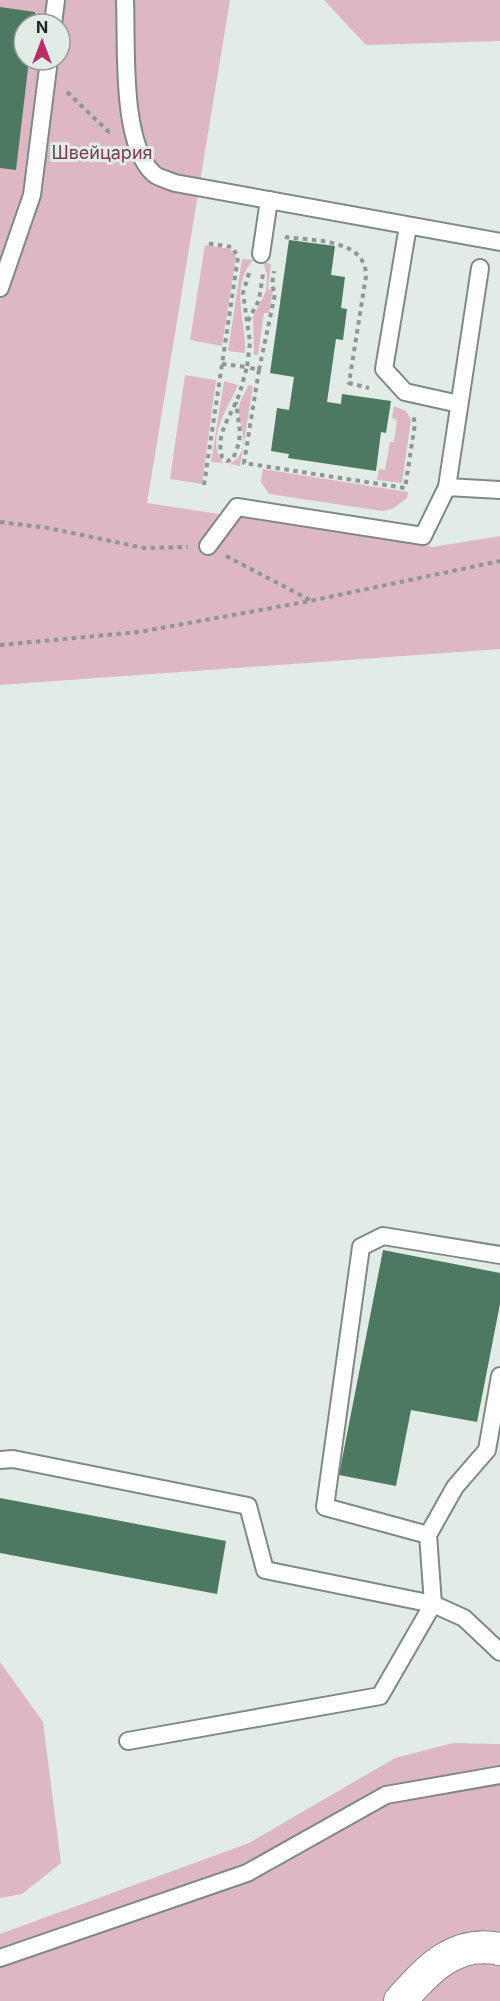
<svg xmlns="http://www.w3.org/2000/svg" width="500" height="2001" font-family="Inter,sans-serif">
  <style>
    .green { fill: #ddb7c2; fill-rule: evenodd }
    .building { fill: #4d7960 }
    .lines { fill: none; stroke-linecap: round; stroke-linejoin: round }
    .service-casing { stroke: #818984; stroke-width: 20 }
    .minor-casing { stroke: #818984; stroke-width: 34 }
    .path { stroke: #909792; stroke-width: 4; stroke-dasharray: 4.5 4.5; stroke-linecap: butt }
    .service { stroke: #fff; stroke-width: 16 }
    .minor { stroke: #fff; stroke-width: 32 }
    .labels { text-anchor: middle; stroke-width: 6; stroke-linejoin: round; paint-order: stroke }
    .park-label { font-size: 18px; fill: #7b3b51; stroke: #e2ece6 }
  </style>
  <rect width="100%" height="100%" fill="#e2ece6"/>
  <!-- green -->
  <g class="green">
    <path d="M 0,0 L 230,0 L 147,503 L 433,547 L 500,536 L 500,649 L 0,685 ZM 24,24 L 60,24 L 60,60 L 24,60 Z"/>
    <path d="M 324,0 L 500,0 L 500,41 L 366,45 Z"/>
    <path d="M 205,245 L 230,249 L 236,257 L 222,346 L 190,340 Z"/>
    <path d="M 242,259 L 253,260 C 229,288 247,321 245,353 L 228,351 Z"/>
    <path d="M 263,262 L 271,264 L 268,289 L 273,290 L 269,313 L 264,313 L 258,355 L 254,355 L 253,317 L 266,291 L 267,275 Z"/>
    <path d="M 185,375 L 216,380 L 202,484 L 170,479 Z"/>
    <path d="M 224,381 L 238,385 C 228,409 205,438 223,463 L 211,462 Z"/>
    <path d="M 248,385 L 253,386 L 240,466 L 230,464 C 255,449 237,425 239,407 C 240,400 246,392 248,385 Z"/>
    <path d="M 394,406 L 406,411 L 411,420 L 402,483 L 377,480 L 379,469 L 385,470 L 390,442 L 394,442 L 397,420 L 392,418 Z"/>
    <path d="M 263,469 L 408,492 L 407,498 L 392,509 L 382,511 L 269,494 L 261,482 Z"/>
    <path d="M 0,1662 L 43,1722 L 61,1863 L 22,1894 L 0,1898 Z"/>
    <path d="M 453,1743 L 500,1744 L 500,2001 L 0,2001 L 0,1934 L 249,1843 L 395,1758 Z"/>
  </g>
  <!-- building -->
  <g class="building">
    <path d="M 0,7 L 35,12 L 34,24 L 24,24 L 24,60 L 29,60 L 16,170 L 0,168 Z"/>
    <path d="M 289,240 L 335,246 L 331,275 L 345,277 L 341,308 L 347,309 L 343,340 L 336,339 L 327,402 L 341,404 L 342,394 L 391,401 L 386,433 L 381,432 L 376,471 L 288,458 L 289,454 L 271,451 L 277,408 L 289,410 L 294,377 L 270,373 Z"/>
    <path d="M 383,1250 L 500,1273 L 500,1304 L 477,1422 L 411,1410 L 396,1486 L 339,1475 Z"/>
    <path d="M 0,1498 L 226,1541 L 217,1594 L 0,1553 Z"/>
  </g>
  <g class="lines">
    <defs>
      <g id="service">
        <path d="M 125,0 C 127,44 120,144 154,174 C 159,178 168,180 175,183 L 500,242"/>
        <path d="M 53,24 L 56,0"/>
        <path d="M 408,226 L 384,369 L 405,392 L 459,404"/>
        <path d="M 261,254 L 269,200"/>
        <path d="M 0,288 L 32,195 L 49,60"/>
        <path d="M 447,487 L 480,268"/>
        <path d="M 208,546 L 237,507 L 423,536 L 447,487 L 500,490"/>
        <path d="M 0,1460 L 13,1459 L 248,1506 L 265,1570 L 433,1604 L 464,1618 L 500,1652"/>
        <path d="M 428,1535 L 325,1507 L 361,1247 L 383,1236 L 500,1255"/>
        <path d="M 128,1741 L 380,1696 L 433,1604 L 428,1535 L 455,1487 L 487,1450 L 500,1376"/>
        <path d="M 0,1958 L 247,1873 L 386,1795 L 500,1775"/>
      </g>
      <path id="minor" d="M 400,2001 C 427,1971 454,1939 500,1949"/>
    </defs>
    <!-- service casing -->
    <use href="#service" class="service-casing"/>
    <!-- minor casing -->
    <use href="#minor" class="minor-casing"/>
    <!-- path -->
    <g class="path">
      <path d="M 67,92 L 109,132 L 112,132"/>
      <path d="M 285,237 C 312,241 366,238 366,276 L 349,383 L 369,388"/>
      <path d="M 249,273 L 243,293 L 250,342 L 247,367 L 259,370 L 244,463 L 405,488 L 415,424 L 413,415"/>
      <path d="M 248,321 L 259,300 L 263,274"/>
      <path d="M 222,364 L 247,367 C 243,379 241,393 235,404 C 227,422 216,436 222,457 L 227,461 L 233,459 L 239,443 L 240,432 L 236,402"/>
      <path d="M 259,370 L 275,294 L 272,285 L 274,271"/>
      <path d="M 204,485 L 238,257 L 232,247 L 205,243"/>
      <path d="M 0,522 L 48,528 L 144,548 L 188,547"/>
      <path d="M 226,556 L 310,600"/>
      <path d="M 0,645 L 139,632 L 310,601 L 500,561"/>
    </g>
    <!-- service -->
    <use href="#service" class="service"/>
    <!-- minor -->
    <use href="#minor" class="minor"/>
  </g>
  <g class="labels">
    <!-- park labels -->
    <g class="park-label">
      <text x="102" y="159">Швейцария</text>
    </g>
  </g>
  <!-- north arrow -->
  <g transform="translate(42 42)"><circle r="28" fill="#e2ece6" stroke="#959c98" stroke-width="1.5"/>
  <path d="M0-4.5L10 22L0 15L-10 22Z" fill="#b72d68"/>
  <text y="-9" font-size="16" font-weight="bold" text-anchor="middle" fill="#222523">N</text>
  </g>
</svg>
